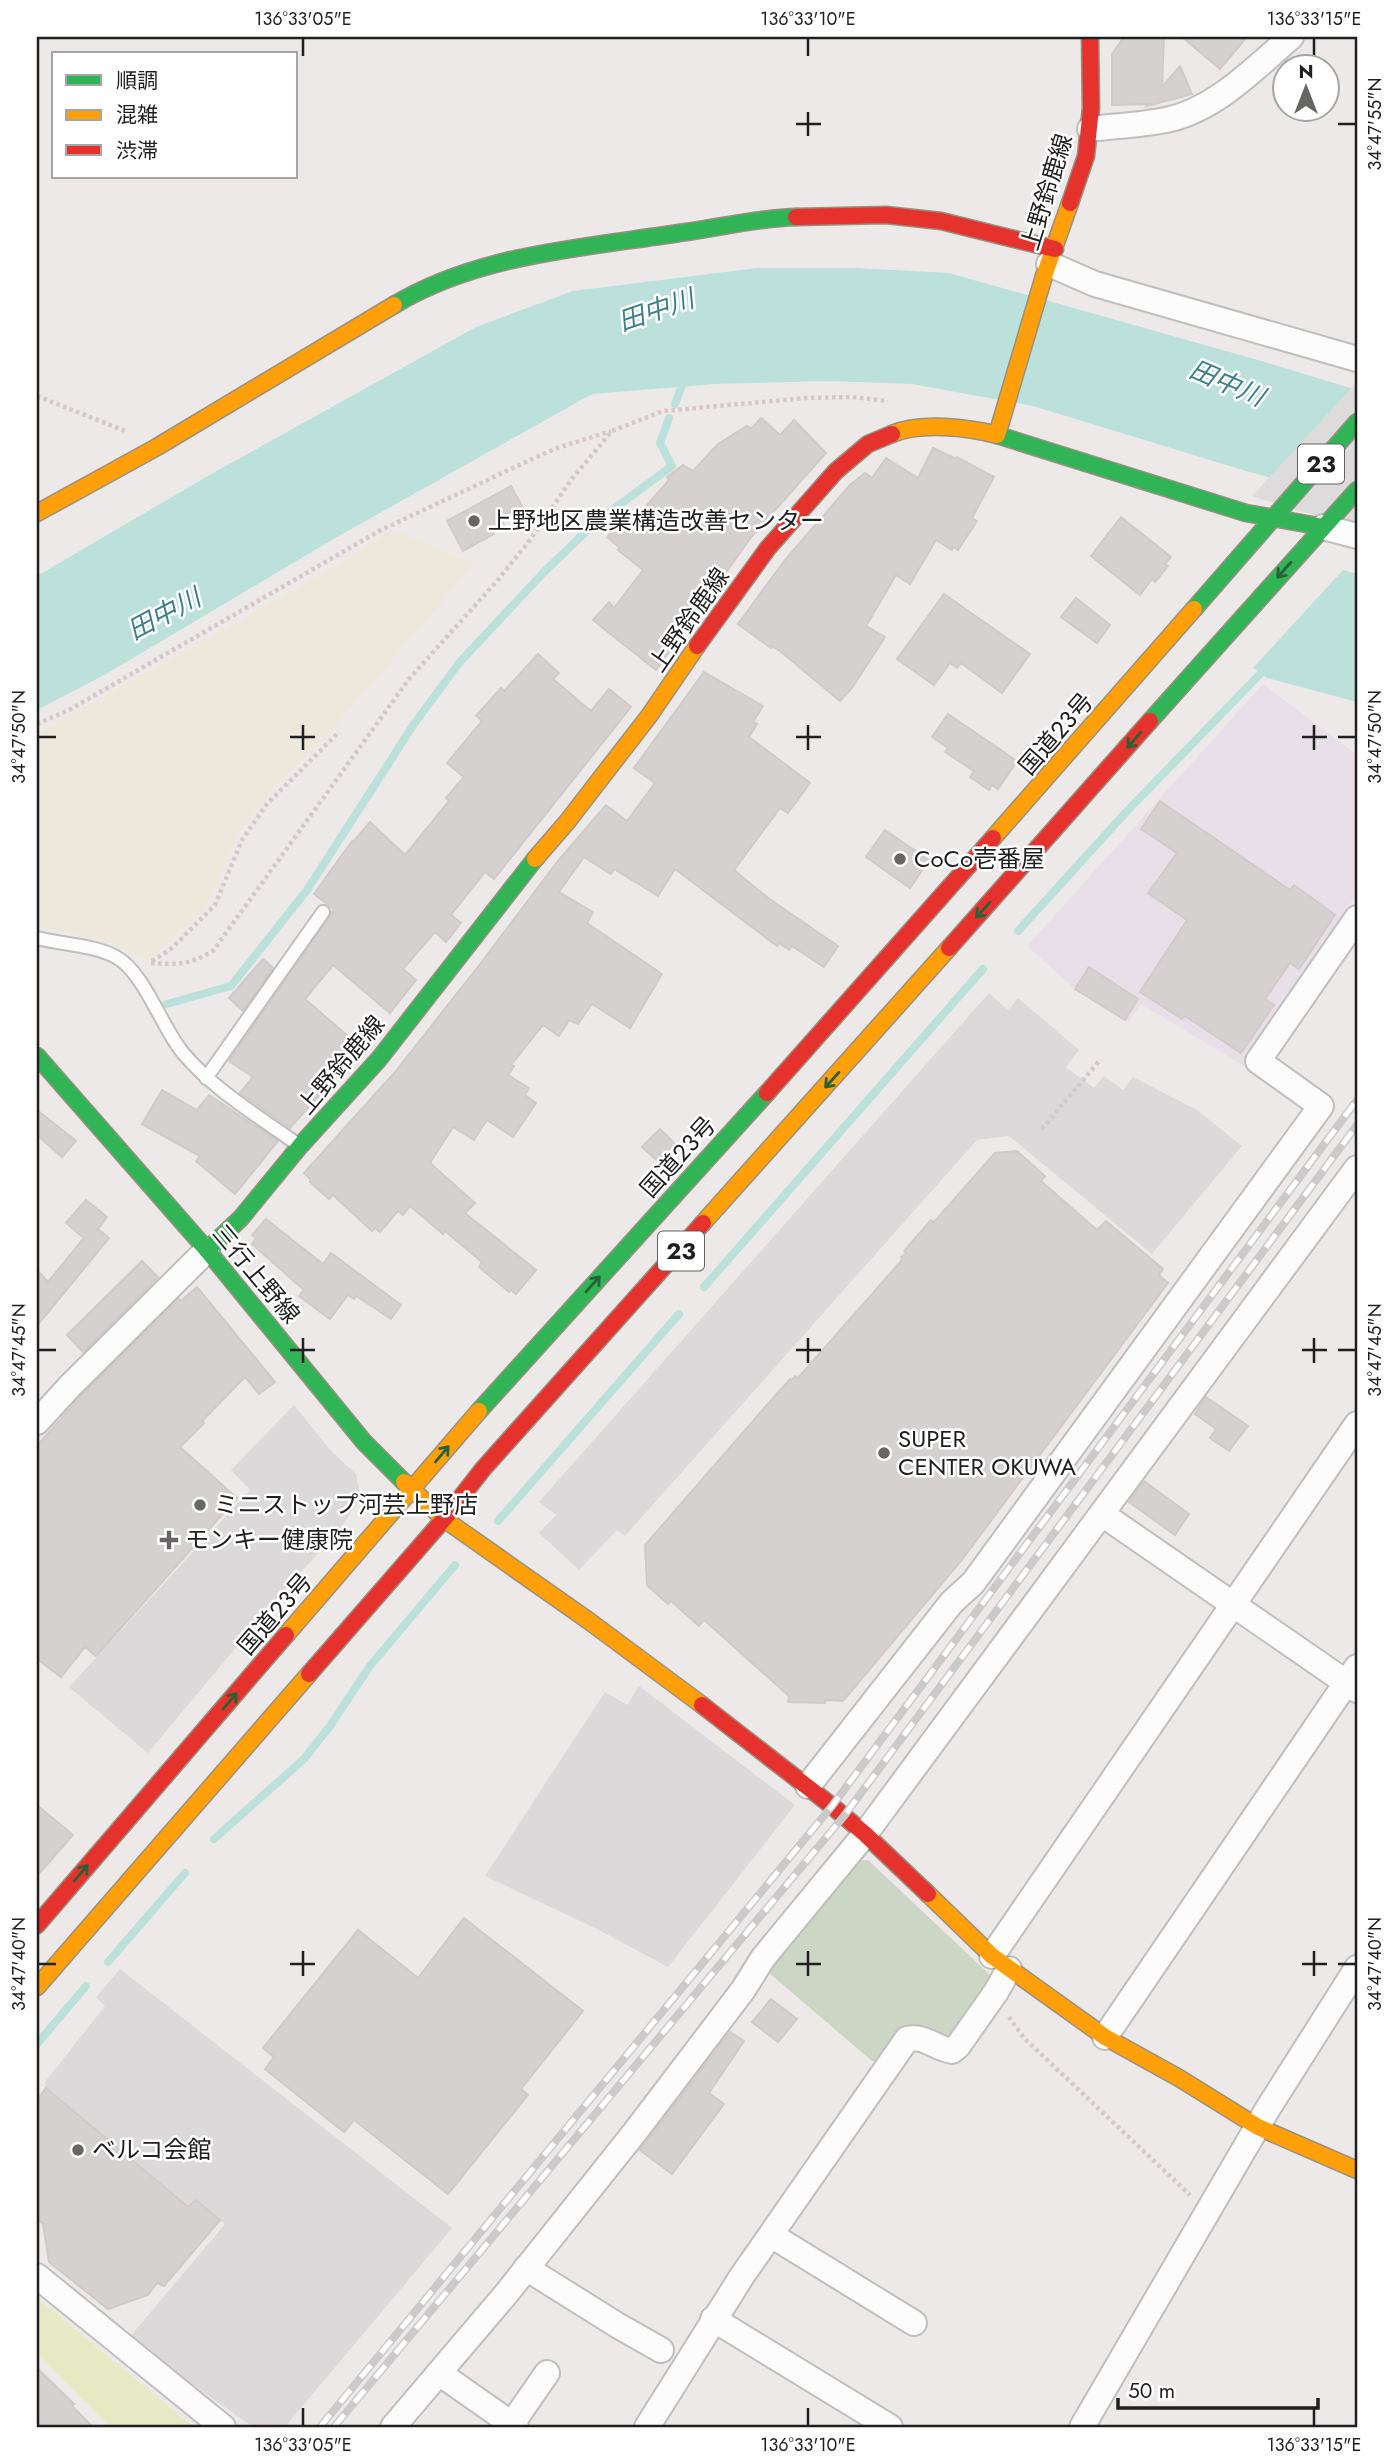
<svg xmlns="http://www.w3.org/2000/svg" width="1394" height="2464" font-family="Jost,'Noto Sans JP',sans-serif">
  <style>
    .industrial { fill: #e9dfe9 }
    .farmland { fill: #eee7db }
    .grass { fill: #e8eac6 }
    .cemetery { fill: #cbd7c4 }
    .parking { fill: #dbd9d9 }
    .water { fill: #bbe1da }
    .pier { fill: #dddbdb }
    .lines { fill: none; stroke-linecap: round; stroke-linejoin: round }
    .stream { stroke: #bbe1da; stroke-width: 8 }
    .building { fill: #d6d1d1; stroke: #d1cac9; stroke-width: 2 }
    .lane-casing { stroke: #c0bfbe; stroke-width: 16 }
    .street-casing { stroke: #c0bfbe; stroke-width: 28 }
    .fast-casing { stroke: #989080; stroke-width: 19 }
    .slow-casing { stroke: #989080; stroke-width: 19 }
    .jam-casing { stroke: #989080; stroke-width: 19 }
    .path { stroke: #d6c7cb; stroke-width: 4.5; stroke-dasharray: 3.5 3.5; stroke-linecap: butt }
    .lane { stroke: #fcfcfc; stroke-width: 12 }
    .street { stroke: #fcfcfc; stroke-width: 24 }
    .fast { stroke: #30b455; stroke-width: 16 }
    .slow { stroke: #ff9f0a; stroke-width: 16 }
    .jam { stroke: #e5322d; stroke-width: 16 }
    .rail-casing { stroke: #cbcaca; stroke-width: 8 }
    .rail { stroke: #fff; stroke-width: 5; stroke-dasharray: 16; stroke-linecap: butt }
    .oneway { stroke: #276237 }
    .ticks { fill: none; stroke: #1f1f1f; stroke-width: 2.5 }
    .poi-dot { fill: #676665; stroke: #fff; stroke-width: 2.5 }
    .labels { text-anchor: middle; stroke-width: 5; stroke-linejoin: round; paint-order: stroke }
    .shield { fill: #fff; stroke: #626262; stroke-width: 2 }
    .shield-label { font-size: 23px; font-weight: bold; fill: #1f1f1f }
    .street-label { font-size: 24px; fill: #1f1f1f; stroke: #fff }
    .poi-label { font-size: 24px; fill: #1f1f1f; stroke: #fff; text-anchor: start }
    .water-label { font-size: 26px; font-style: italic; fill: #3c8088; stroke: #fff }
    .neatline { fill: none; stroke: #1f1f1f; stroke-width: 2.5 }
    .ticks-label { font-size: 18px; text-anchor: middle; fill: #1f1f1f }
  </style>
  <rect width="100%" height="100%" fill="#ede9e8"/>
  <!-- industrial -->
  <path class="industrial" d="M 1263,684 L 1357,755 L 1357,894 L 1281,1008 L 1246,1067 L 1141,1004 L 1129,1022 L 1075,989 L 1027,946 Z"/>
  <!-- farmland -->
  <path class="farmland" d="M 392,530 L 475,564 L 334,727 L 272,790 L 239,833 L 206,908 L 147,961 L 109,942 L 37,926 L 37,734 L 327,571 Z"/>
  <!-- grass -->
  <path class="grass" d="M 37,2298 L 194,2427 L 111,2427 L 37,2354 Z"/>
  <!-- cemetery -->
  <path class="cemetery" d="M 857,1860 L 868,1860 L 990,1975 L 990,1989 L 952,2038 C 931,2038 924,2025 904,2025 L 881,2062 L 872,2061 L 768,1972 Z"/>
  <!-- parking -->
  <g class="parking">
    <path d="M 989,993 L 1008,1010 L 1018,998 L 1079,1050 L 1066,1067 L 1094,1088 L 1104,1076 L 1123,1090 L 1133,1077 L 1197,1110 L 1242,1146 L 1152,1254 L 1009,1136 L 977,1140 L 625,1536 L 617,1530 L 579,1570 L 539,1533 L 556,1515 L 539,1502 Z"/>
    <path d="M 294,1405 L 332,1452 L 356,1474 L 359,1488 L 357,1503 L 340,1529 L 274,1602 L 148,1753 L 69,1687 L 250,1490 L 231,1470 Z"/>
    <path d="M 639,1686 L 795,1805 L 668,1967 L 597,1929 L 485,1876 L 605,1692 L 627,1705 Z"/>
    <path d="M 120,1969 L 452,2228 L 285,2427 L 253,2427 L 128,2339 L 225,2224 L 197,2200 L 188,2207 L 46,2088 L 45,2082 L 105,2006 L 96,1997 Z"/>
  </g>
  <!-- water -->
  <g class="water">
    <path d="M 757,268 L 857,268 L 949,273 L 1265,362 L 1357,390 L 1324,492 L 1246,471 L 1033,406 L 912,384 L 828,381 L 715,384 L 592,394 L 337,537 L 106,674 L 37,710 L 37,576 L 213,473 L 476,327 L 573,291 Z"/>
    <path d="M 1343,570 L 1357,574 L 1357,702 L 1267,678 L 1253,668 Z"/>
  </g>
  <!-- pier -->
  <path class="pier" d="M 1357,382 L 1357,528 L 1252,496 Z"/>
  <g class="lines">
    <!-- stream -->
    <g class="stream">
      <path d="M 675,404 L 685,377"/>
      <path d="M 1018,931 L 1128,810 L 1265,669"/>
      <path d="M 167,1004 L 231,986 L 307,890 L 414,724 L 459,663 L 545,571 L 595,523 L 672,466 L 660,443 L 669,418"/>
      <path d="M 704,1287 L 983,969"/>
      <path d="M 498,1521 L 679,1314"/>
      <path d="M 214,1839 L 304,1759 L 330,1726 L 370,1666 L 455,1565"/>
      <path d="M 108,1962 L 185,1873"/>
      <path d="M 37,2044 L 86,1986"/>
    </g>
  </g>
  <!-- building -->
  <g class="building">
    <path d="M 1124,37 L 1164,37 L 1162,87 L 1180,66 L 1192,94 L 1147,106 L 1149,104 L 1112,105 L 1112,54 Z"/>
    <path d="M 1182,37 L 1247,37 L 1220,69 Z"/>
    <path d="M 761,418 L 780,435 L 794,420 L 826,453 L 752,536 L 656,670 L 593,620 L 609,602 L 614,608 L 643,570 L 618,550 L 620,548 L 607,537 L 626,513 L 635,519 L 669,480 L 667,477 L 683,465 L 693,471 L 718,444 L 747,426 L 751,429 Z"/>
    <path d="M 933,448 L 956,459 L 957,457 L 994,477 L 972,518 L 977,521 L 958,550 L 953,547 L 952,550 L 936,540 L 910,584 L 896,575 L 866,626 L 885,637 L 852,688 L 840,701 L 780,651 L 772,646 L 771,648 L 738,624 L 784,561 L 850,485 L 865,473 L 872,478 L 886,458 L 918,478 Z"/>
    <path d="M 511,486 L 522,506 L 500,518 L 504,525 L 492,531 L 494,534 L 463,551 L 447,521 Z"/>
    <path d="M 1121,517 L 1171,557 L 1165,564 L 1168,566 L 1155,582 L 1152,579 L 1140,595 L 1091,556 Z"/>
    <path d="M 944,594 L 1030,654 L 1002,693 L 961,663 L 957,668 L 950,663 L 934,685 L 897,659 Z"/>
    <path d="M 1076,598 L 1110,625 L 1097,643 L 1061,617 Z"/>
    <path d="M 538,654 L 559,673 L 553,679 L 591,711 L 609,689 L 631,707 L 494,879 L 485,872 L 451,915 L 461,923 L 446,942 L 435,932 L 403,969 L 416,980 L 390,1013 L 333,965 L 305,999 L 362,1048 L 290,1128 L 240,1093 L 253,1077 L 229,1061 L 330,916 L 334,909 L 314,894 L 352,841 L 353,842 L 370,822 L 405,855 L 449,801 L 446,798 L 464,777 L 447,763 L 482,721 L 476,716 L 501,688 L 504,691 Z"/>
    <path d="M 704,672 L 763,706 L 753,722 L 757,724 L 749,737 L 810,783 L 788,813 L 780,808 L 734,870 L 768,898 L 838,946 L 824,967 L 792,946 L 789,950 L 779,943 L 777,946 L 675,869 L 658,896 L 614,869 L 611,874 L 584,857 L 559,892 L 593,912 L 587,923 L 662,974 L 630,1028 L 592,1004 L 578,1024 L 569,1020 L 559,1036 L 543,1025 L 511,1065 L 514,1066 L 508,1075 L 529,1088 L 525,1095 L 536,1103 L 513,1137 L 487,1120 L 474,1140 L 453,1127 L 430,1163 L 475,1203 L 465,1213 L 536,1270 L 516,1294 L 511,1290 L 509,1292 L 479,1267 L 482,1262 L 445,1231 L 443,1234 L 410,1206 L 403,1215 L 398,1211 L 380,1232 L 375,1228 L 372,1231 L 333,1195 L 329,1199 L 310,1182 L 311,1180 L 304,1173 L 395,1072 L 477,968 L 558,861 L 606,805 L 627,821 L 655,783 L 634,768 Z"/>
    <path d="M 948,714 L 1017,761 L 998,789 L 992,785 L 989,790 L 970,777 L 974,771 L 945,752 L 948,748 L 932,737 Z"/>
    <path d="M 1160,801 L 1290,890 L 1294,885 L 1335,915 L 1299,969 L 1290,963 L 1265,999 L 1274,1005 L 1241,1053 L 1185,1016 L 1182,1019 L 1140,992 L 1187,920 L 1148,893 L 1177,853 L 1141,829 Z"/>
    <path d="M 885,830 L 929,860 L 910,888 L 866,857 Z"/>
    <path d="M 263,959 L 273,968 L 243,1011 L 229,998 Z"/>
    <path d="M 1089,967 L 1138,999 L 1125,1020 L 1075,989 Z"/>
    <path d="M 162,1090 L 197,1110 L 209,1095 L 278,1141 L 235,1194 L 196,1161 L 200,1156 L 142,1124 Z"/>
    <path d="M 37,1110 L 76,1141 L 62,1157 L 37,1135 Z"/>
    <path d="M 660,1129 L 677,1146 L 661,1164 L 642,1147 Z"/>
    <path d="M 1017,1151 L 1045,1176 L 1041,1181 L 1097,1230 L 1106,1221 L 1163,1269 L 1159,1275 L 1168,1283 L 961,1561 L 843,1701 L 825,1700 L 825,1703 L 788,1702 L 789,1696 L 704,1620 L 699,1626 L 671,1601 L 668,1604 L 647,1585 L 645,1545 L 766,1406 L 790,1379 L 792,1380 L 795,1376 L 798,1378 L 902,1260 L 901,1257 L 906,1253 L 904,1251 L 931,1220 L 934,1222 L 995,1153 Z"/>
    <path d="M 86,1200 L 107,1217 L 98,1229 L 109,1238 L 37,1326 L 37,1270 L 48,1282 L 84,1238 L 66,1223 Z"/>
    <path d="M 266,1219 L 323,1264 L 331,1253 L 401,1305 L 391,1319 L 356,1296 L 354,1299 L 348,1295 L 330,1319 L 299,1296 L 304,1290 L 252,1244 L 256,1238 L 252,1235 Z"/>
    <path d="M 142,1261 L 158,1277 L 83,1352 L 67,1335 Z"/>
    <path d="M 197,1287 L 275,1382 L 259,1394 L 245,1377 L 202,1421 L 204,1423 L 180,1447 L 237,1498 L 96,1656 L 85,1647 L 61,1677 L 37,1659 L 37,1446 L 81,1396 L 179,1299 L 181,1301 Z"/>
    <path d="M 1206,1397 L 1248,1426 L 1229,1451 L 1210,1438 L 1216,1429 L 1195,1414 Z"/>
    <path d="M 1144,1481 L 1189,1514 L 1175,1535 L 1129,1502 Z"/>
    <path d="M 37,1805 L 73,1835 L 37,1876 Z"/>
    <path d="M 464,1918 L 583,2011 L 521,2089 L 528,2095 L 448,2194 L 354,2120 L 344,2132 L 265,2069 L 274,2057 L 263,2048 L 358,1930 L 418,1978 Z"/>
    <path d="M 771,1999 L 797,2019 L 778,2042 L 752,2022 Z"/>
    <path d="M 730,2032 L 744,2041 L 709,2093 L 724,2104 L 672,2174 L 640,2150 Z"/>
    <path d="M 46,2088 L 188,2207 L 196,2200 L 220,2220 L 164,2286 L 157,2283 L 148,2295 L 108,2309 L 49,2262 L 43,2224 L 37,2219 L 37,2100 Z"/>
    <path d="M 37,2368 L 74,2404 L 72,2406 L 93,2427 L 37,2427 Z"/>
  </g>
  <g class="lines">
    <defs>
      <g id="lane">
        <path d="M 37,938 C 60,944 95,945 116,957 C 144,972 162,1028 183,1053 C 214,1090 258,1116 297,1144"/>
        <path d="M 206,1078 L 323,912"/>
      </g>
      <g id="street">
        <path d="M 1090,129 C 1115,126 1141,125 1166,120 C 1215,110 1254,69 1291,37"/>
        <path d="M 1049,264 L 1095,284 L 1357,359"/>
        <path d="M 1323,527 L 1357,536"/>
        <path d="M 37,1422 L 70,1386 L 207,1250"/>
        <path d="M 1102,1514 L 1357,1690"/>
        <path d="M 808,1786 L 952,1602 L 973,1583 L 1321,1106 L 1258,1061 L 1357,918"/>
        <path d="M 992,1956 L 1357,1424"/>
        <path d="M 1105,2037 L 1357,1667"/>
        <path d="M 771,2235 L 914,2323"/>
        <path d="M 526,2268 L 617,2325 L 661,2350"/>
        <path d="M 37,2276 L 223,2427"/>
        <path d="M 713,2319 L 890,2427"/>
        <path d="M 439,2373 L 516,2427"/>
        <path d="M 509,2423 L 518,2415 L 547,2373"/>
        <path d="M 393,2427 L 506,2294 L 635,2132 L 743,1990 L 763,1958 L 865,1834 L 1357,1168"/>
        <path d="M 647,2427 L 742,2276 L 907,2039 C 925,2035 934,2048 952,2051 L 958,2046 L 996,1992 L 1009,1969"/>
        <path d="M 1082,2427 L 1267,2110 L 1357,1968"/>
      </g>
      <g id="fast">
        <path d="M 394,305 C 479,254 583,248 679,233 C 717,228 757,218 796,217"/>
        <path d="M 997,435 L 1246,513 L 1323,527"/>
        <path d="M 1194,609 L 1357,422"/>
        <path d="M 1150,721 L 1357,490"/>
        <path d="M 37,1056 L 207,1250 L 364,1442 L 404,1482"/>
        <path d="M 207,1250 L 241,1218 L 300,1146 L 379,1059 L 535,859"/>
        <path d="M 479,1411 L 767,1093"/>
      </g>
      <g id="slow">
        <path d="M 892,434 C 920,422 968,427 997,435 L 1044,276 L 1070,203"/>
        <path d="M 37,513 L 157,447 L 394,305"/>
        <path d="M 993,838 L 1194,609"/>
        <path d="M 535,859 L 567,822 L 649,716 L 697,646"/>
        <path d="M 703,1223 L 949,948"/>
        <path d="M 404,1482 L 444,1519 L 589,1621 L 702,1705"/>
        <path d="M 286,1635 L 479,1411"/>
        <path d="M 928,1894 L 992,1956 L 1105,2037 L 1179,2078 L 1258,2127 L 1357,2170"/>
        <path d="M 37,1987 L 309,1674"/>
      </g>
      <g id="jam">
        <path d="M 1070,203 L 1086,156 L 1091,108 L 1090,37"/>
        <path d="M 796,217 L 886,215 L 941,221 L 1055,249"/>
        <path d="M 697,646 L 768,548 L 836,471 L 868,444 L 892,434"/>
        <path d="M 949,948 L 1150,721"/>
        <path d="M 767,1093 L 993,838"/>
        <path d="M 309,1674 L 444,1519 L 483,1469 L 703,1223"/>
        <path d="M 702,1705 L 832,1806 L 865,1834 L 928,1894"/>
        <path d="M 37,1925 L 286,1635"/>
      </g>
    </defs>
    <!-- lane casing -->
    <use href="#lane" class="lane-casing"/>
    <!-- street casing -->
    <use href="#street" class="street-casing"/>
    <!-- fast casing -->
    <use href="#fast" class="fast-casing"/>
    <!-- slow casing -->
    <use href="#slow" class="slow-casing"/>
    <!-- jam casing -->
    <use href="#jam" class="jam-casing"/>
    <!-- path -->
    <g class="path">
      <path d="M 37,396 L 125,431"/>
      <path d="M 37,724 L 69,710 L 379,531 L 530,460 L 557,448 L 611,431"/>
      <path d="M 152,961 L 172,948 L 215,905 L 242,840 L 266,805 L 337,734"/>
      <path d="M 151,963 C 177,965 189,965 213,951 L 409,679 L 497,581 L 530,540 L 571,480 L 612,431 L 663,411 L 806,398 L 852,397 L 888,401"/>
      <path d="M 1042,1129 L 1100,1060"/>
      <path d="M 1009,2017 L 1024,2038 L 1190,2195"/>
    </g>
    <!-- lane -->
    <use href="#lane" class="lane"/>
    <!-- street -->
    <use href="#street" class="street"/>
    <!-- fast -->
    <use href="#fast" class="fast"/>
    <!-- slow -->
    <use href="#slow" class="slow"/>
    <!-- jam -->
    <use href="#jam" class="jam"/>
    <defs>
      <g id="rail">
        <path d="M 320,2427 L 832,1806 L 1357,1100"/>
        <path d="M 334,2427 L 844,1816 L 1357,1125"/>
      </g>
    </defs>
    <!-- rail casing -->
    <use href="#rail" class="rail-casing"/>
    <!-- rail -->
    <use href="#rail" class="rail"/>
  </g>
  <!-- one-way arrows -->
  <defs><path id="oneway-shaft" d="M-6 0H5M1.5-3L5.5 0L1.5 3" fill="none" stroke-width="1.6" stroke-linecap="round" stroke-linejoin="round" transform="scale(1.75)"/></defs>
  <g class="oneway">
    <use href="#oneway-shaft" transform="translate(1284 570) rotate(132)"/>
    <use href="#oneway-shaft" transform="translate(1134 740) rotate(131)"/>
    <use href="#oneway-shaft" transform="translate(983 910) rotate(132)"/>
    <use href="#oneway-shaft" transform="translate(832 1080) rotate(132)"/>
    <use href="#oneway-shaft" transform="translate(593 1284) rotate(-48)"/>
    <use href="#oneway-shaft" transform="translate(442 1454) rotate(-50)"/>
    <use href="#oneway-shaft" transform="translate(230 1701) rotate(-49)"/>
    <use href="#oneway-shaft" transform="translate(81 1873) rotate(-49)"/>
  </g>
  <!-- ticks -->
  <path class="ticks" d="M 303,38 L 303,56M 808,38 L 808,56M 1314,38 L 1314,56M 808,112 L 808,136M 796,124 L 821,124M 1338,124 L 1356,124M 303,725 L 303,750M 808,725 L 808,750M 1314,725 L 1314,750M 38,737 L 56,737M 290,737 L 315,737M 796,737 L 821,737M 1302,737 L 1327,737M 1338,737 L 1356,737M 303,1338 L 303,1363M 808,1338 L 808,1363M 1314,1338 L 1314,1363M 38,1350 L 56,1350M 290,1350 L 315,1350M 796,1350 L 821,1350M 1302,1350 L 1327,1350M 1338,1350 L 1356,1350M 303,1951 L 303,1976M 808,1951 L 808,1976M 1314,1951 L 1314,1976M 38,1964 L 56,1964M 290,1964 L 315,1964M 796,1964 L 821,1964M 1302,1964 L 1327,1964M 1338,1964 L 1356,1964M 303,2408 L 303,2426M 808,2408 L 808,2426M 1314,2408 L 1314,2426"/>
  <!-- markers -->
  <g class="poi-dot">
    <circle cx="474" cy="521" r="7"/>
    <circle cx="900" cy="859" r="7"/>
    <circle cx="884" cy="1453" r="7"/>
    <circle cx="200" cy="1505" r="7"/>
    <path d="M165.5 1529.5h7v7h7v7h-7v7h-7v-7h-7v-7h7z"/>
    <circle cx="78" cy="2150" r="7"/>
  </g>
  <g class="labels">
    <!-- shield labels -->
    <g class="shield">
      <rect x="1298" y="444.5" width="46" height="39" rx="5"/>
      <rect x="658" y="1231.5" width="46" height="39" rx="5"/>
    </g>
    <g class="shield-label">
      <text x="1321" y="472">23</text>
      <text x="681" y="1259">23</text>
    </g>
    <!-- street labels -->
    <g class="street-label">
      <text transform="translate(1047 192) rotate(-73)" y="8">上野鈴鹿線</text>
      <text transform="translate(689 620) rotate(-55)" y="8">上野鈴鹿線</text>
      <text transform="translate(1056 734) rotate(-49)" y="8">国道23号</text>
      <text transform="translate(341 1065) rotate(-50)" y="8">上野鈴鹿線</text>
      <text transform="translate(678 1157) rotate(-48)" y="8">国道23号</text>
      <text transform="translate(256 1274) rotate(50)" y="8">三行上野線</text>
      <text transform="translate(275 1614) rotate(-49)" y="8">国道23号</text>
    </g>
    <!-- poi labels -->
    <g class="poi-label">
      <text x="488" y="529">上野地区農業構造改善センター</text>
      <text x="914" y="867">CoCo壱番屋</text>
      <text x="898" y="1447">SUPER<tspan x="898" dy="28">CENTER OKUWA</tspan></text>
      <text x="214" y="1513">ミニストップ河芸上野店</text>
      <text x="185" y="1548">モンキー健康院</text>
      <text x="92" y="2158">ベルコ会館</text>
    </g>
    <!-- water labels -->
    <g class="water-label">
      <text transform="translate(656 310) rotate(-19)" y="9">田中川</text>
      <text transform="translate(1227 383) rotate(23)" y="9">田中川</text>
      <text transform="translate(164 614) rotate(-28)" y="9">田中川</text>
    </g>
  </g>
  <!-- border -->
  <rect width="1394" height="2464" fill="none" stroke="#ffffff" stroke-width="77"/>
  <!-- legend -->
  <rect x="52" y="52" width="245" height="126" fill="#ffffff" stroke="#a5a5a5" stroke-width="2"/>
  <rect x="66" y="75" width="35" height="10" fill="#30b455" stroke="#a5a5a5" stroke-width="2"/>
  <text x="116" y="88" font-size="21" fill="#1f1f1f">順調</text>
  <rect x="66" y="110" width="35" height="10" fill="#ff9f0a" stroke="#a5a5a5" stroke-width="2"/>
  <text x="116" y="122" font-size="21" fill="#1f1f1f">混雑</text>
  <rect x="66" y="145" width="35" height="10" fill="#e5322d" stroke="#a5a5a5" stroke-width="2"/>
  <text x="116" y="158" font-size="21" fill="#1f1f1f">渋滞</text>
  <!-- north arrow -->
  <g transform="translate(1306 88)"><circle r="33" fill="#ffffff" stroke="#a5a5a5" stroke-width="2"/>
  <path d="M0-5L12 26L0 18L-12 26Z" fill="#676665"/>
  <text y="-10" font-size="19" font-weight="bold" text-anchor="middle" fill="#1f1f1f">N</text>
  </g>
  <!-- scale -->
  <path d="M1118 2398v10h200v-10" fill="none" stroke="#1f1f1f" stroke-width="3.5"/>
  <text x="1128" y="2398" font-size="21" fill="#1f1f1f" stroke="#ffffff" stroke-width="5" paint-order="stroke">50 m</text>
  <rect x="38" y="38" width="1318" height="2388" class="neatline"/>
  <g class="ticks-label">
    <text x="303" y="25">136°33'05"E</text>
    <text x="808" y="25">136°33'10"E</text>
    <text x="1314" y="25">136°33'15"E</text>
    <text transform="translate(1375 124) rotate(-90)" y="6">34°47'55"N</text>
    <text transform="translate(19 737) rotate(-90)" y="6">34°47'50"N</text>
    <text transform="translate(1375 737) rotate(-90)" y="6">34°47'50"N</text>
    <text transform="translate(19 1350) rotate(-90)" y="6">34°47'45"N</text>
    <text transform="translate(1375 1350) rotate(-90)" y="6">34°47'45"N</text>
    <text transform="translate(19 1964) rotate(-90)" y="6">34°47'40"N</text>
    <text transform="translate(1375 1964) rotate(-90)" y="6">34°47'40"N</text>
    <text x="303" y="2451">136°33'05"E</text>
    <text x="808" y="2451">136°33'10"E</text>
    <text x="1314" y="2451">136°33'15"E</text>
  </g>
</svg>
